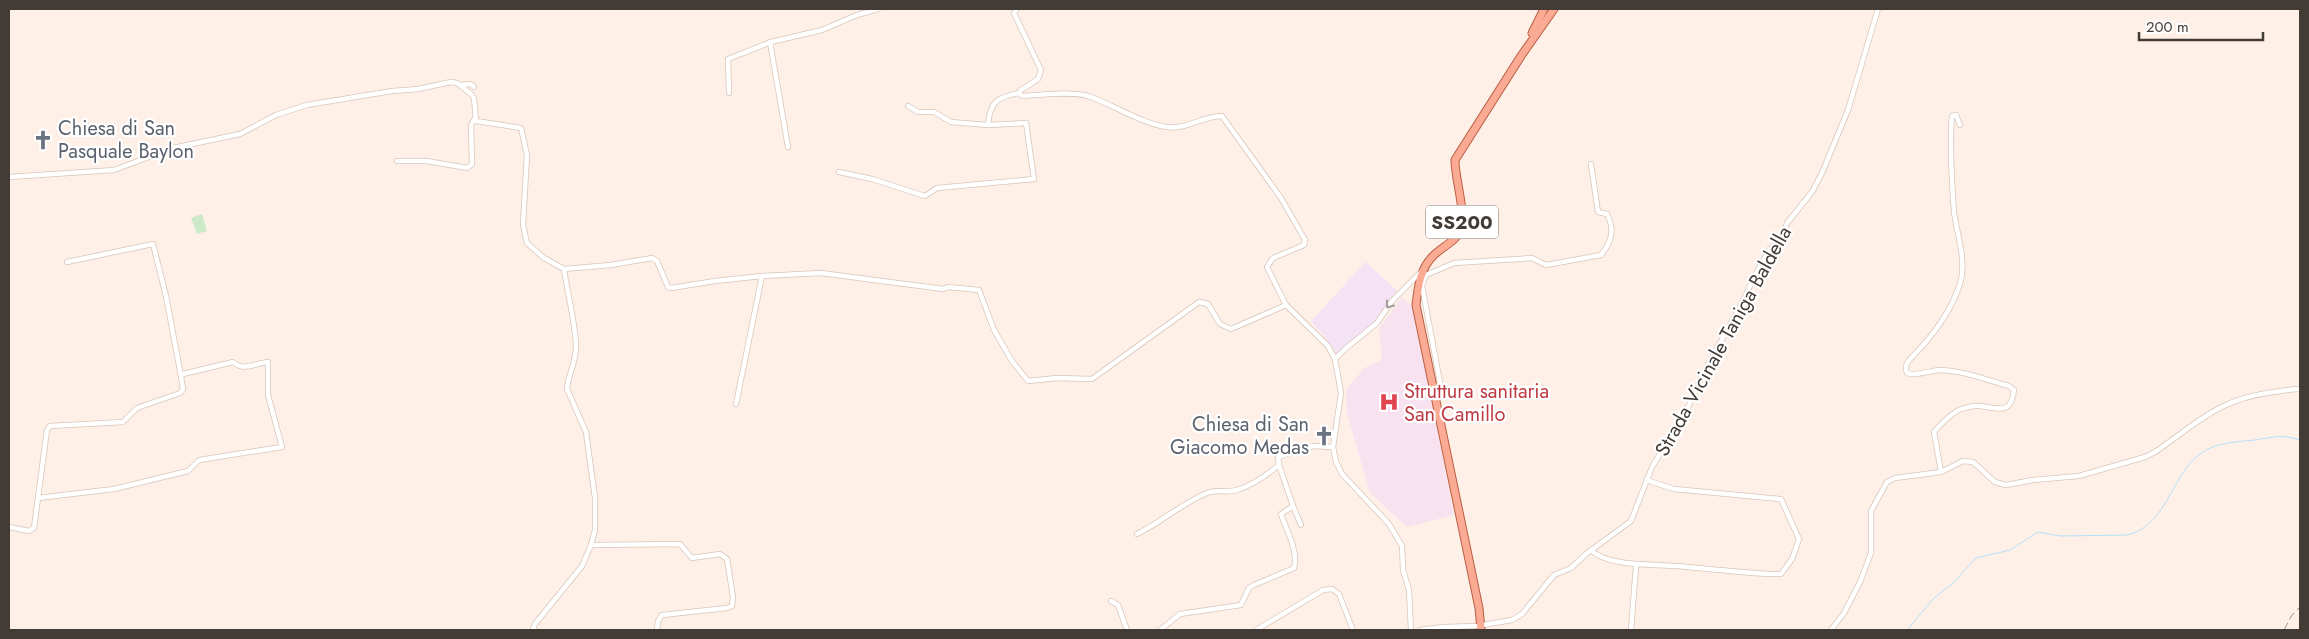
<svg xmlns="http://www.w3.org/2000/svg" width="2309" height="639" font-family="Jost,sans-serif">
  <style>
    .commercial { fill: #f4e3f5 }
    .medical { fill: #f8e2f0 }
    .green { fill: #cdeac8 }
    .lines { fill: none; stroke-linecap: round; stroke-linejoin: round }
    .stream { stroke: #b4dff8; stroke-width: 1 }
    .street-casing { stroke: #d7c6bb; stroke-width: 6 }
    .primary-casing { stroke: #b95f44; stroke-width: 9 }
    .street { stroke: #fff; stroke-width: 4.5 }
    .primary { stroke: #fbaa94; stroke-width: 7 }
    .rail { stroke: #9e938c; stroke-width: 1; stroke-dasharray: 8 4; stroke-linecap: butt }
    .oneway { stroke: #a09d9a }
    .labels { text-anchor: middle; stroke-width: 4.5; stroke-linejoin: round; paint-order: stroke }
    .shield { fill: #fff; stroke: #7b7672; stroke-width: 1 }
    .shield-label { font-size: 19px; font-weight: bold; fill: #423b36 }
    .worship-label { font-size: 20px; fill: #5b616d; stroke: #fff; text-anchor: start }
    .street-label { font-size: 20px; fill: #423b36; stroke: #fff }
    .health-label { font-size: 20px; fill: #be3a42; stroke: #fff; text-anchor: start }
  </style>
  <rect width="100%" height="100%" fill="#fef0e7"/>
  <!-- commercial -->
  <path class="commercial" d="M 1366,262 L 1397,291 L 1373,323 L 1336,354 L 1332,346 L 1311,321 Z"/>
  <!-- medical -->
  <path class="medical" d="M 1402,297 L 1413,307 L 1454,515 L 1407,527 L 1370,493 L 1347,414 L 1346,391 L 1364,368 L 1382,360 L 1379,329 Z"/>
  <!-- green -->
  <path class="green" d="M 202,214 L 207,231 L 197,234 L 191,218 Z"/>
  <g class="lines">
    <!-- stream -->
    <path class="stream" d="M 1907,630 L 1933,599 L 1953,583 L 1976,558 L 2010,550 L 2038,532 L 2060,536 L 2127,535 C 2167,526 2171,475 2200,454 C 2216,442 2236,442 2255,440 C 2274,437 2282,434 2300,440"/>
    <defs>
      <g id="street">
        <path d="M 1017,9 L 1014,13 L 1041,70 L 1038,79 L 1021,90 L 1019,93 L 1022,96 C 1040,95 1071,91 1088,96 C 1114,105 1138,122 1166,127 C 1187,130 1202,116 1222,116 L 1281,198 L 1305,240 L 1304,245 L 1273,258 L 1267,267 L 1286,305 L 1328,346 L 1335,359 L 1341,393 L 1333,447 L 1336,462 L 1342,474 L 1389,524 L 1402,546 L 1403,570 L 1409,590 L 1411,630"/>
        <path d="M 770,42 L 788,147"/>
        <path d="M 460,85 L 471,84 L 474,87"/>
        <path d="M 729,93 L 728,59 L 771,42 L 822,30 L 857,15 L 878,9"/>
        <path d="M 908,106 L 918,112 L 934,112 L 951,122 L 988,125"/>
        <path d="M 397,161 L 427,161 L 467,168 L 472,164 L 471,125 L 475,118"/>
        <path d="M 839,172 L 872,179 L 925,196 L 937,188 L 1034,179 L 1026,123 L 988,125 C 990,101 998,97 1019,93"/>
        <path d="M 9,177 L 114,170 L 173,148 L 240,134 L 276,115 L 307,105 L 392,91 L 418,89 L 451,82 L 457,83 L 471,94 L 474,98 L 476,121 L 521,128 L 527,155 L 523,225 L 527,243 L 544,258 L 564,269 L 611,265 L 652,258 L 657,261 L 668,287 L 671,288 L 715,281 L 762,276 L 821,273 L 943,289 L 948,287 L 979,290 L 994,330 L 1012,361 L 1028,381 L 1057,378 L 1092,379 L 1199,302 L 1208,304 L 1220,324 L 1231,329 L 1286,305"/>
        <path d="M 67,262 L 153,244 L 166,296 L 181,376"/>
        <path d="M 1335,359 L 1345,349 L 1377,323 L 1392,301 L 1422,271"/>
        <path d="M 1434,390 L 1441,388 L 1422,286 L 1426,275 L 1454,263 L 1532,258 L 1546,265 L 1601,255 C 1612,241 1615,230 1607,214 L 1598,212 L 1591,164"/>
        <path d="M 736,404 L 762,276"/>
        <path d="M 1279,465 L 1293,506"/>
        <path d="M 1941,472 L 1934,432 C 1941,424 1951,413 1961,409 C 1966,408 1974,405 1980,406 C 1998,408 2011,416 2014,390 L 2009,386 C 1987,380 1964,371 1941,370 C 1931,370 1914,377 1907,373 C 1904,366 1907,362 1912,357 C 1932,337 1951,311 1960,284 C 1967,262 1957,234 1954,212 C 1952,184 1949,143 1952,116 L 1956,115 L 1960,125"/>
        <path d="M 9,527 L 29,531 L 34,528 L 47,430 L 50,426 L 123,422 L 137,408 L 180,393 L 183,390 L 181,376 L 183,374 L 233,362 C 243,372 256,363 268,362 L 268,395 L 282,447 L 199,460 L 188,471 L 114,489 L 38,498"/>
        <path d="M 1137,534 C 1162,522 1182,503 1207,493 C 1217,489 1227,493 1237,490 C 1251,486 1268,474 1279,465 L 1278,457 L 1313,446 L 1333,447"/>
        <path d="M 591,545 L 680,544 L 692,558 L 720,554 L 727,559 L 733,597 L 732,606 L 727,608 L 662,615 L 658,621 L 657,630"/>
        <path d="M 1591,550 C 1608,567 1655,564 1677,566 C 1708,569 1738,572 1769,574 L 1781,574 L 1792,559 L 1799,539 L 1781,499 L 1674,489 L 1646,480"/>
        <path d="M 1111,601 L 1118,605 L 1127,630"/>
        <path d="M 535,630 L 533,629 L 535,624 L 582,566 L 591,545 L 595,530 L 595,498 L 586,432 L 567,389 C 567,378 576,363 576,347 C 576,326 567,291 564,269"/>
        <path d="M 1160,630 L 1180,614 L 1241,605 L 1249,588 L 1254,585 L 1294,568 C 1299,552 1286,529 1281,514 L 1293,506 L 1301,525"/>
        <path d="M 1256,630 L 1323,590 L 1332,589 L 1339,594 L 1353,630"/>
        <path d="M 1420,630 L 1443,627 L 1477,626 L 1512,620 L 1522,614 L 1554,575 L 1571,568 L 1586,554 L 1631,521 L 1652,467 L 1686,412 L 1701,378 L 1744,299 L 1754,277 L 1769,250 L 1782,237 L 1787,223 L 1812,192 L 1822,173 L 1848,110 L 1878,9"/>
        <path d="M 1631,630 L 1636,566"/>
        <path d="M 1831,630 L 1844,613 L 1860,582 L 1871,553 L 1871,511 L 1887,482 L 1895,478 L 1941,472 L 1963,461 L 1973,462 L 1995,482 L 2006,485 L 2033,480 L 2079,476 L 2145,457 L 2155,452 C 2199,422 2218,399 2274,392 C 2283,391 2291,389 2300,389"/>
      </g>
      <g id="primary">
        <path d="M 1532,33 L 1544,9"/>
        <path d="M 1481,630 L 1479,608 L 1416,305 C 1418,287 1420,268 1434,255 C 1443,246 1457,241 1461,229 C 1466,211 1455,180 1455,160 L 1521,56 L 1554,9"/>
      </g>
    </defs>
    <!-- street casing -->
    <use href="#street" class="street-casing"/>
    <!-- primary casing -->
    <use href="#primary" class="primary-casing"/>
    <!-- street -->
    <use href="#street" class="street"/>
    <!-- primary -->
    <use href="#primary" class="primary"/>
    <!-- rail -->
    <path class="rail" d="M 2284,630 L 2292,615 L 2300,607"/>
  </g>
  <!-- one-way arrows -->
  <defs><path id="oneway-chevron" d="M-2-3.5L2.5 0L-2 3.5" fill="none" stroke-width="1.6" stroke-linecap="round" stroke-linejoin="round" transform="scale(1.25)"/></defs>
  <use class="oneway" href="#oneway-chevron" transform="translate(1389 305) rotate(126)"/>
  <!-- icons -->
  <defs>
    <symbol id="church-bare" viewBox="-9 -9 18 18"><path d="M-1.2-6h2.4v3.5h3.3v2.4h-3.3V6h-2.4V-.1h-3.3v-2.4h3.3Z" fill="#6b7280" stroke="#fff" stroke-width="2.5" paint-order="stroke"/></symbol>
    <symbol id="hospital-bare" viewBox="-9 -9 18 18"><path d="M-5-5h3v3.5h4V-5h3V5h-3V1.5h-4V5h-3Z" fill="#e0444e" stroke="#fff" stroke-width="2.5" paint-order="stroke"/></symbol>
  </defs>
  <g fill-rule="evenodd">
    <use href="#church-bare" x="29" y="126" width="28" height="28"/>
    <use href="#hospital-bare" x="1375" y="388" width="28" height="28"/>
    <use href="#church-bare" x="1310" y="422" width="28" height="28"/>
  </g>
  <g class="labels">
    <!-- shield labels -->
    <rect class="shield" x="1426" y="205.5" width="72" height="33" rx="4"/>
    <g class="shield-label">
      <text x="1462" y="229">SS200</text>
    </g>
    <!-- worship labels -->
    <g class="worship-label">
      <text x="58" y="135">Chiesa di San<tspan x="58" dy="23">Pasquale Baylon</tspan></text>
      <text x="1309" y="431" text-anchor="end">Chiesa di San<tspan x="1309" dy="23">Giacomo Medas</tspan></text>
    </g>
    <!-- street labels -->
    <g class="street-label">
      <text transform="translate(1723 341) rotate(-61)" y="7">Strada Vicinale Taniga Baldella</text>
    </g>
    <!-- health labels -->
    <g class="health-label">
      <text x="1404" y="398">Struttura sanitaria<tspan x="1404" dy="23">San Camillo</tspan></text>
    </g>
  </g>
  <!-- border -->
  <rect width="2309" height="639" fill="none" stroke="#423b36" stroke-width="20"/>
  <!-- scale -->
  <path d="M2139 32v8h124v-8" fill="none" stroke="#423b36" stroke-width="2.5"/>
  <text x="2146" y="32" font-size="15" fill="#423b36" stroke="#ffffff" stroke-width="4" paint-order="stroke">200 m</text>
</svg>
